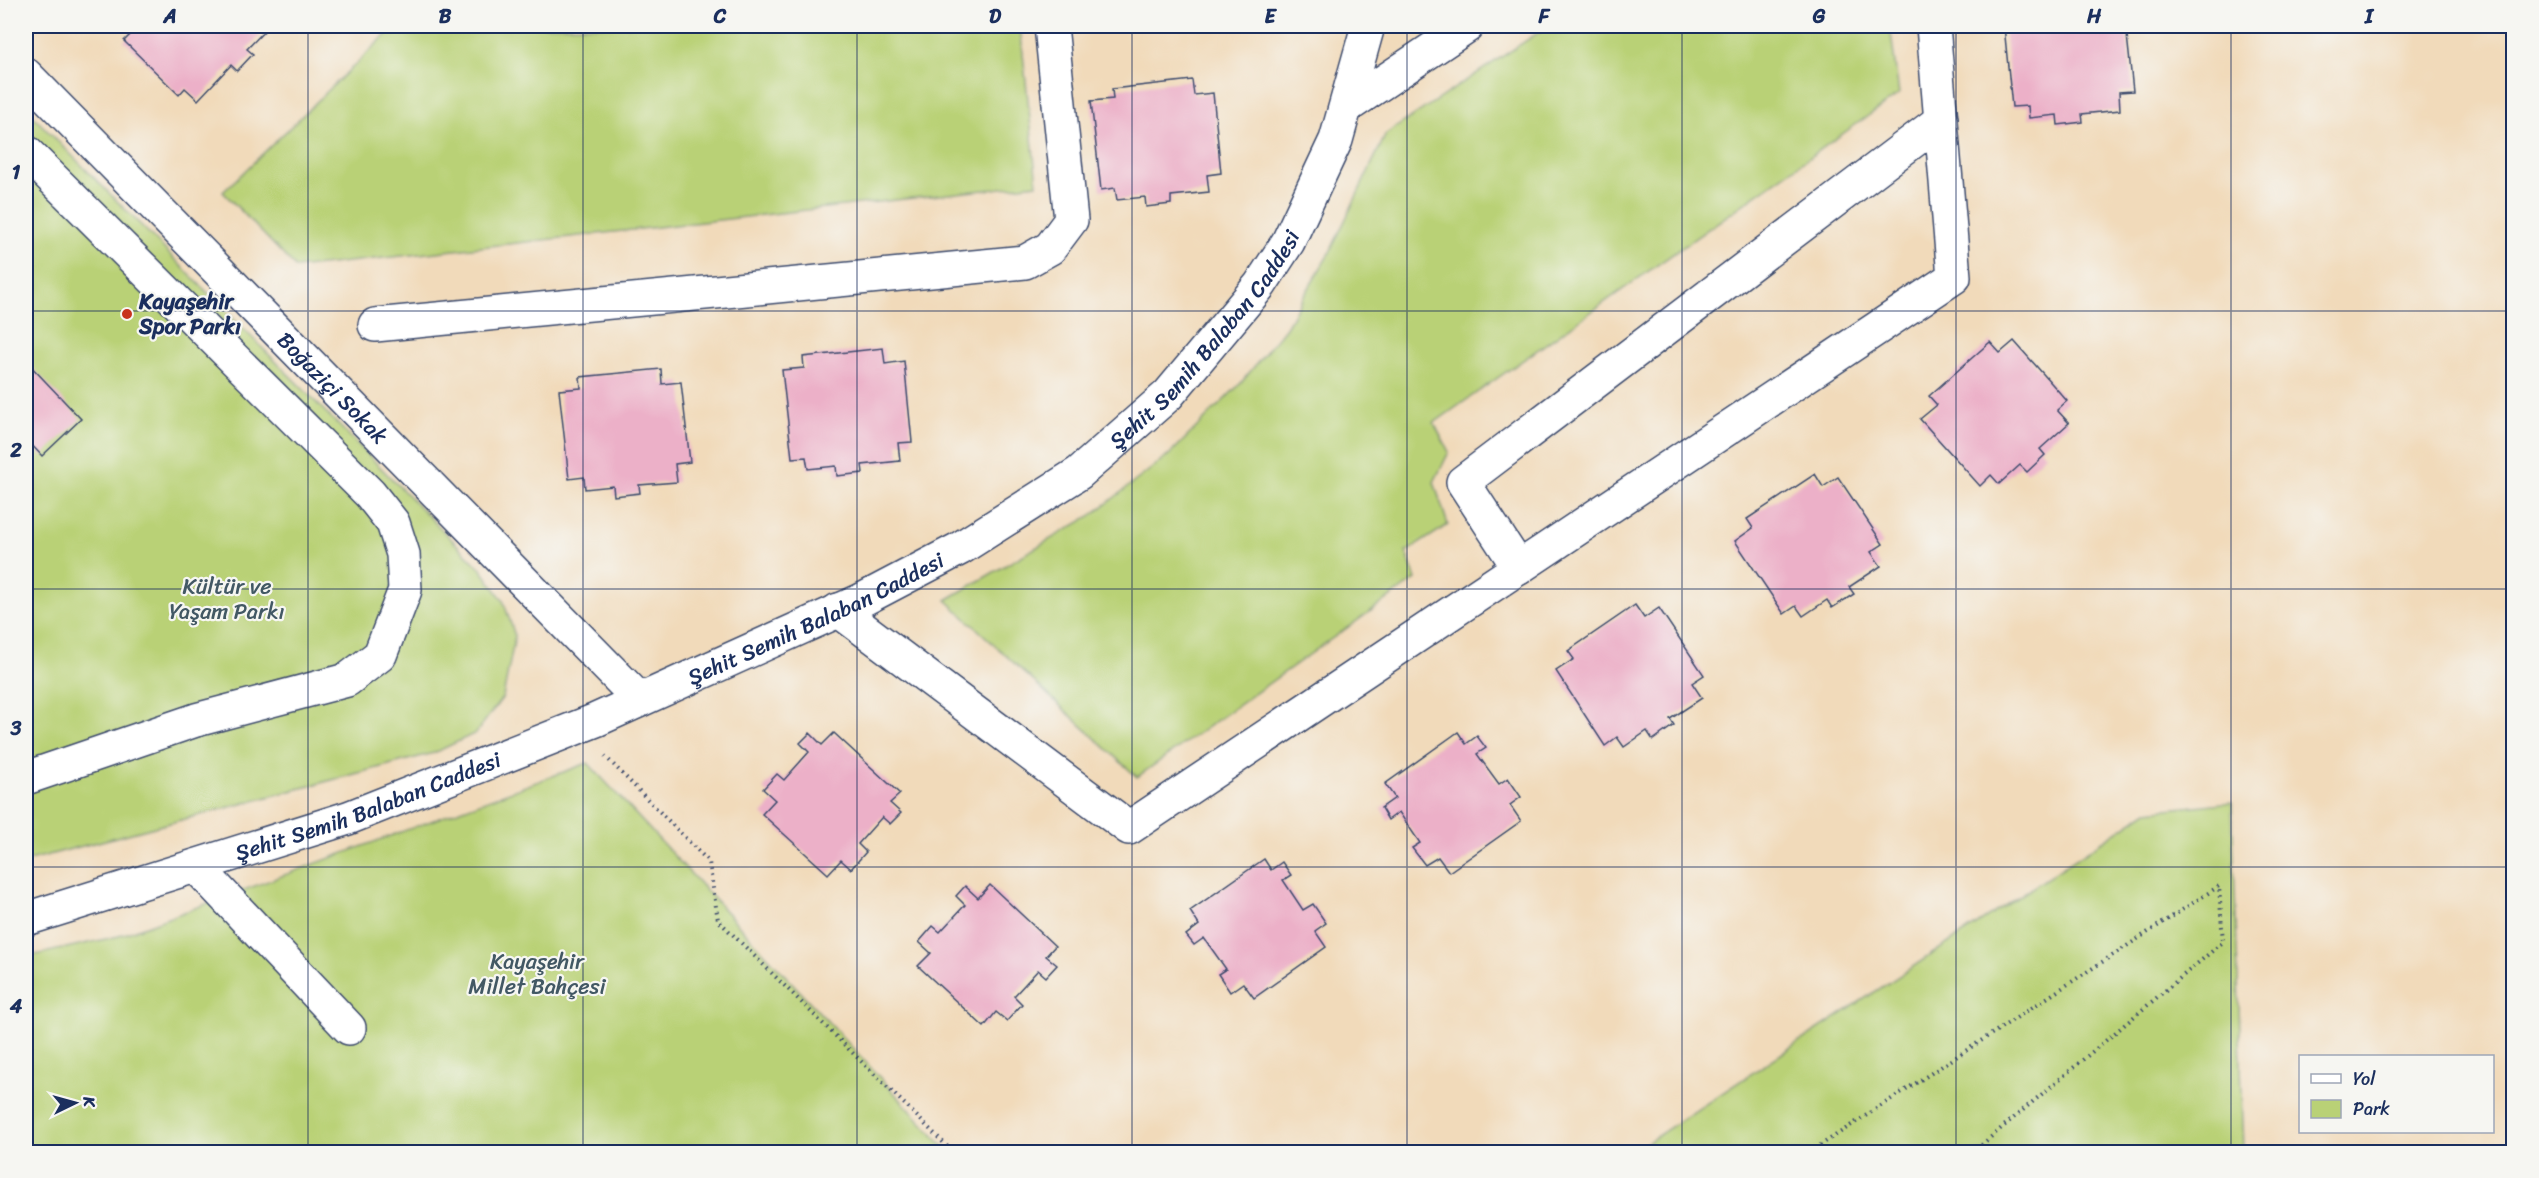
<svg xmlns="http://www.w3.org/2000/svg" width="2539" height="1178" font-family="Sriracha,sans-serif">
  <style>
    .green { fill: #b9d176; stroke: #6a806a; stroke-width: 1.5 }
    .building { fill: #ecb0c8 }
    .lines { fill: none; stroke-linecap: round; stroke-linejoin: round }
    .minor-casing { stroke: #3b496c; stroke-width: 36 }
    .path { stroke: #3b496c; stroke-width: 4; stroke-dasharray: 1.5 4.5; stroke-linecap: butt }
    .minor { stroke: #fff; stroke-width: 33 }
    .grid { fill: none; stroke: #1b2f5e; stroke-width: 1.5; stroke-opacity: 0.55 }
    .poi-dot { fill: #c8321e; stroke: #f6f6f2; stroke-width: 2 }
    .labels { text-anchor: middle; stroke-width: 4.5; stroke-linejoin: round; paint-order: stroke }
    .poi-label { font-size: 22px; font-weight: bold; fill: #1b2f5e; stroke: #f6f6f2; text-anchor: start }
    .street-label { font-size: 22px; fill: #1b2f5e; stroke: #f6f6f2 }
    .park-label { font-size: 22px; fill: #425864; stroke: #f6f6f2 }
    .neatline { fill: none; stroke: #1b2f5e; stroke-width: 2 }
    .grid-label { font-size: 20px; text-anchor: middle; font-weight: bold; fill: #1b2f5e }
  </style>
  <rect width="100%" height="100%" fill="#f6f6f2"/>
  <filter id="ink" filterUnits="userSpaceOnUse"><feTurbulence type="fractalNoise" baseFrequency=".0167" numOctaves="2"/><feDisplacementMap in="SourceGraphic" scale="12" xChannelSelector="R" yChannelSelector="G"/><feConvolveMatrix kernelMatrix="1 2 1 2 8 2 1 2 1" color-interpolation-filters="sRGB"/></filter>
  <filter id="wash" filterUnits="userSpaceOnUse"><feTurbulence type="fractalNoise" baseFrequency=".008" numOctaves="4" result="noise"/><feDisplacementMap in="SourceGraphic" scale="24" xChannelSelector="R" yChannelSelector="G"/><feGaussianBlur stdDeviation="1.35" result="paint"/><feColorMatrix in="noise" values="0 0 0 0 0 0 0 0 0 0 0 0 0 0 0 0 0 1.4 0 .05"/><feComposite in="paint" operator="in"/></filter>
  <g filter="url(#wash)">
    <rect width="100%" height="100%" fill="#f1daba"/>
    <!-- green -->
    <g class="green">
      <path d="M 395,26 L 1020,26 L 1037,184 L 296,268 L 223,192 Z"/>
      <path d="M 1548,26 L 1890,26 L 1899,94 L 1434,423 L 1449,452 L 1434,482 L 1448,525 L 1406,552 L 1416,579 L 1137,777 L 946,600 L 1092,515 L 1170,454 L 1241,383 L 1286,327 L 1330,252 L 1386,134 Z"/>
      <path d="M 26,109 L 481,569 L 503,600 L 515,636 L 503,697 L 476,733 L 434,753 L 26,861 Z"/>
      <path d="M 588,763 L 949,1152 L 26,1152 L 26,957 L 119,936 Z"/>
      <path d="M 2232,802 L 2244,1152 L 1633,1152 L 2148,811 Z"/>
    </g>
    <g id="blocks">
      <!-- building -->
      <g class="building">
        <path d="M 122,26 L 269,26 L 247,49 L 253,54 L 237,71 L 231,65 L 198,100 L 185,88 L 179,95 L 124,41 L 131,34 Z"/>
        <path d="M 2004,26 L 2126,26 L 2133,91 L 2119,92 L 2120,110 L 2082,114 L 2083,122 L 2058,125 L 2057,115 L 2029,118 L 2028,106 L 2012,107 Z"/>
        <path d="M 1192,80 L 1194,95 L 1213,93 L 1221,173 L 1207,175 L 1209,192 L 1171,196 L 1171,204 L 1146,207 L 1145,197 L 1117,200 L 1115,188 L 1101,190 L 1091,101 L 1113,99 L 1112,89 Z"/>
        <path d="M 2014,341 L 2067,401 L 2057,410 L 2069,423 L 2040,449 L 2045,455 L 2027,472 L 2020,465 L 1999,484 L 1991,475 L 1980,486 L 1920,419 L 1937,405 L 1929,396 L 1990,342 L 2000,353 Z"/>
        <path d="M 883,348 L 885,364 L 904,361 L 912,442 L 898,443 L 900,461 L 862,465 L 863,473 L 837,476 L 836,466 L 808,469 L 806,457 L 792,458 L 782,370 L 804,368 L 803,357 Z"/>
        <path d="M 26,361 L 81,419 L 42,456 L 26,439 Z"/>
        <path d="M 661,369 L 662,384 L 681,382 L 690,462 L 675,464 L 677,482 L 639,485 L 640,493 L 614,496 L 613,486 L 585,489 L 584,477 L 569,479 L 559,390 L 581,388 L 580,377 Z"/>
        <path d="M 1815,474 L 1823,487 L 1838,477 L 1883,544 L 1871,552 L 1881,566 L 1849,587 L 1854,594 L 1832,608 L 1827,600 L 1803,616 L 1796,606 L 1784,614 L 1735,541 L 1753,528 L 1747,519 Z"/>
        <path d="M 1635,605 L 1644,618 L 1659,608 L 1704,675 L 1692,683 L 1702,698 L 1670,719 L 1674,725 L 1653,740 L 1647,731 L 1624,747 L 1617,737 L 1605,746 L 1556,671 L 1574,659 L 1568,651 Z"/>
        <path d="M 1458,732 L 1466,744 L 1477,736 L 1486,748 L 1477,754 L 1499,784 L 1508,778 L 1521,797 L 1510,805 L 1521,821 L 1449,872 L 1438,857 L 1425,865 L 1412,848 L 1420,843 L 1399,812 L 1388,820 L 1381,808 L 1395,798 L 1385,784 Z"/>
        <path d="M 810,733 L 822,745 L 834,733 L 900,794 L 890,803 L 901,813 L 890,824 L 882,817 L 858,844 L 866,852 L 851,869 L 841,860 L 828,874 L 762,814 L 775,800 L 763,789 L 777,774 L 784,780 L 809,752 L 800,743 Z"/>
        <path d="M 1264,859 L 1271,870 L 1282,862 L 1291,875 L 1283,880 L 1303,910 L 1313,904 L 1326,923 L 1315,931 L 1326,947 L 1254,998 L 1243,983 L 1230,992 L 1218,974 L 1226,969 L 1204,938 L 1194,945 L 1186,935 L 1199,925 L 1190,911 Z"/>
        <path d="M 990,885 L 1055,946 L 1046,956 L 1057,965 L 1046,977 L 1038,970 L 1014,996 L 1022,1004 L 1007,1021 L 996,1012 L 984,1027 L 918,966 L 931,953 L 919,942 L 933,926 L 940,932 L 965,905 L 956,896 L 965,886 L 978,898 Z"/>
      </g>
    </g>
  </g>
  <g filter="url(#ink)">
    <use href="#blocks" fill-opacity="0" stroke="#3b496c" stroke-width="1.5"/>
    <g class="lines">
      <defs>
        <g id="minor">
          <path id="s1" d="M 26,75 L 640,700"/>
          <path d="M 1346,107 L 1467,26"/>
          <path d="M 26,152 L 370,494 L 393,523 L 403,554 L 405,590 L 380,655 L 347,680 L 196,720 L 26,778"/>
          <path d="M 375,325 L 1025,262 L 1050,248 L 1071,220 L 1051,26"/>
          <path d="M 1519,568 L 1463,482 L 1941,120"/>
          <path d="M 838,610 L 1129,828 L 1954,277 L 1933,26"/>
          <path d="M 196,866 L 349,1028"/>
          <path id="s2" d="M 26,919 L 348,818 L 596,720 L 860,601 L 959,549 L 1079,473 L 1168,395 L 1260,285 L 1288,242 L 1336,140 L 1368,26"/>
        </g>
      </defs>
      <!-- minor casing -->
      <use href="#minor" class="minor-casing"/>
      <!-- path -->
      <g class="path">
        <path d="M 605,756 L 709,862 L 718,920 L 953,1152"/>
        <path d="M 26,1149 L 29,1152"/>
        <path d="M 1810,1152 L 2219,886 L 2223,942 L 1973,1152"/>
      </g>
      <!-- minor -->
      <use href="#minor" class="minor"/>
    </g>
  </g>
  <!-- grid -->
  <path class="grid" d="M 308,26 L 308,1152M 583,26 L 583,1152M 857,26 L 857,1152M 1132,26 L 1132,1152M 1407,26 L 1407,1152M 1682,26 L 1682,1152M 1956,26 L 1956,1152M 2231,26 L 2231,1152M 26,311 L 2514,311M 26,589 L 2514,589M 26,867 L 2514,867"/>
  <!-- markers -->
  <circle class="poi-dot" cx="127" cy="314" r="6"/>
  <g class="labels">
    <!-- poi labels -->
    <g class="poi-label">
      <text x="139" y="309">Kayaşehir<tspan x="139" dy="25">Spor Parkı</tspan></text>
    </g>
    <!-- street labels -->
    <g class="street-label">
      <text dy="8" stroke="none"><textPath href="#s2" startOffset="1332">Şehit Semih Balaban Caddesi</textPath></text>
      <text dy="8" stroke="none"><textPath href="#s1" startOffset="438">Boğaziçi Sokak</textPath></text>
      <text dy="8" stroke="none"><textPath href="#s2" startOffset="846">Şehit Semih Balaban Caddesi</textPath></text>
      <text dy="8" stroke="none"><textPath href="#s2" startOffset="360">Şehit Semih Balaban Caddesi</textPath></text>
    </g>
    <!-- park labels -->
    <g class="park-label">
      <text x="227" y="594">Kültür ve<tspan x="227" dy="25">Yaşam Parkı</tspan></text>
      <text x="537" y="969">Kayaşehir<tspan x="537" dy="25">Millet Bahçesi</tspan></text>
    </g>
  </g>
  <!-- margin -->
  <rect width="2539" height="1178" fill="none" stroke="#f6f6f2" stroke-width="66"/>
  <!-- legend -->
  <rect x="2299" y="1055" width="195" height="78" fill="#f6f6f2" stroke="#9ea6b7" stroke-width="1.5"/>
  <rect x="2311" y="1074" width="30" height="9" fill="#ffffff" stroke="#9ea6b7" stroke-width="1.5"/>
  <text x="2353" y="1085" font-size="18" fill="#1b2f5e">Yol</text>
  <rect x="2311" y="1100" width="30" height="18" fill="#b9d176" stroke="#9ea6b7" stroke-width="1.5"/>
  <text x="2353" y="1115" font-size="18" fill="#1b2f5e">Park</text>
  <!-- north arrow -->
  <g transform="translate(75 1103) rotate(85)" stroke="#f6f6f2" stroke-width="4.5" paint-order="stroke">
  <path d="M0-4.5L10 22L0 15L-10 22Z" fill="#1b2f5e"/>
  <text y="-9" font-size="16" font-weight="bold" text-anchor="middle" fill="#1b2f5e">K</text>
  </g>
  <rect x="33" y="33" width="2473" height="1112" class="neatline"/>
  <g class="grid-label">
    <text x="170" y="23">A</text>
    <text x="445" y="23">B</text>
    <text x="720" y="23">C</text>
    <text x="995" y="23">D</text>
    <text x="1270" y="23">E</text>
    <text x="1544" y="23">F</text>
    <text x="1819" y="23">G</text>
    <text x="2094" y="23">H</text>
    <text x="2369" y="23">I</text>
    <text x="16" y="179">1</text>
    <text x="16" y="457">2</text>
    <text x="16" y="735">3</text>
    <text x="16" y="1013">4</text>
  </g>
</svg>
